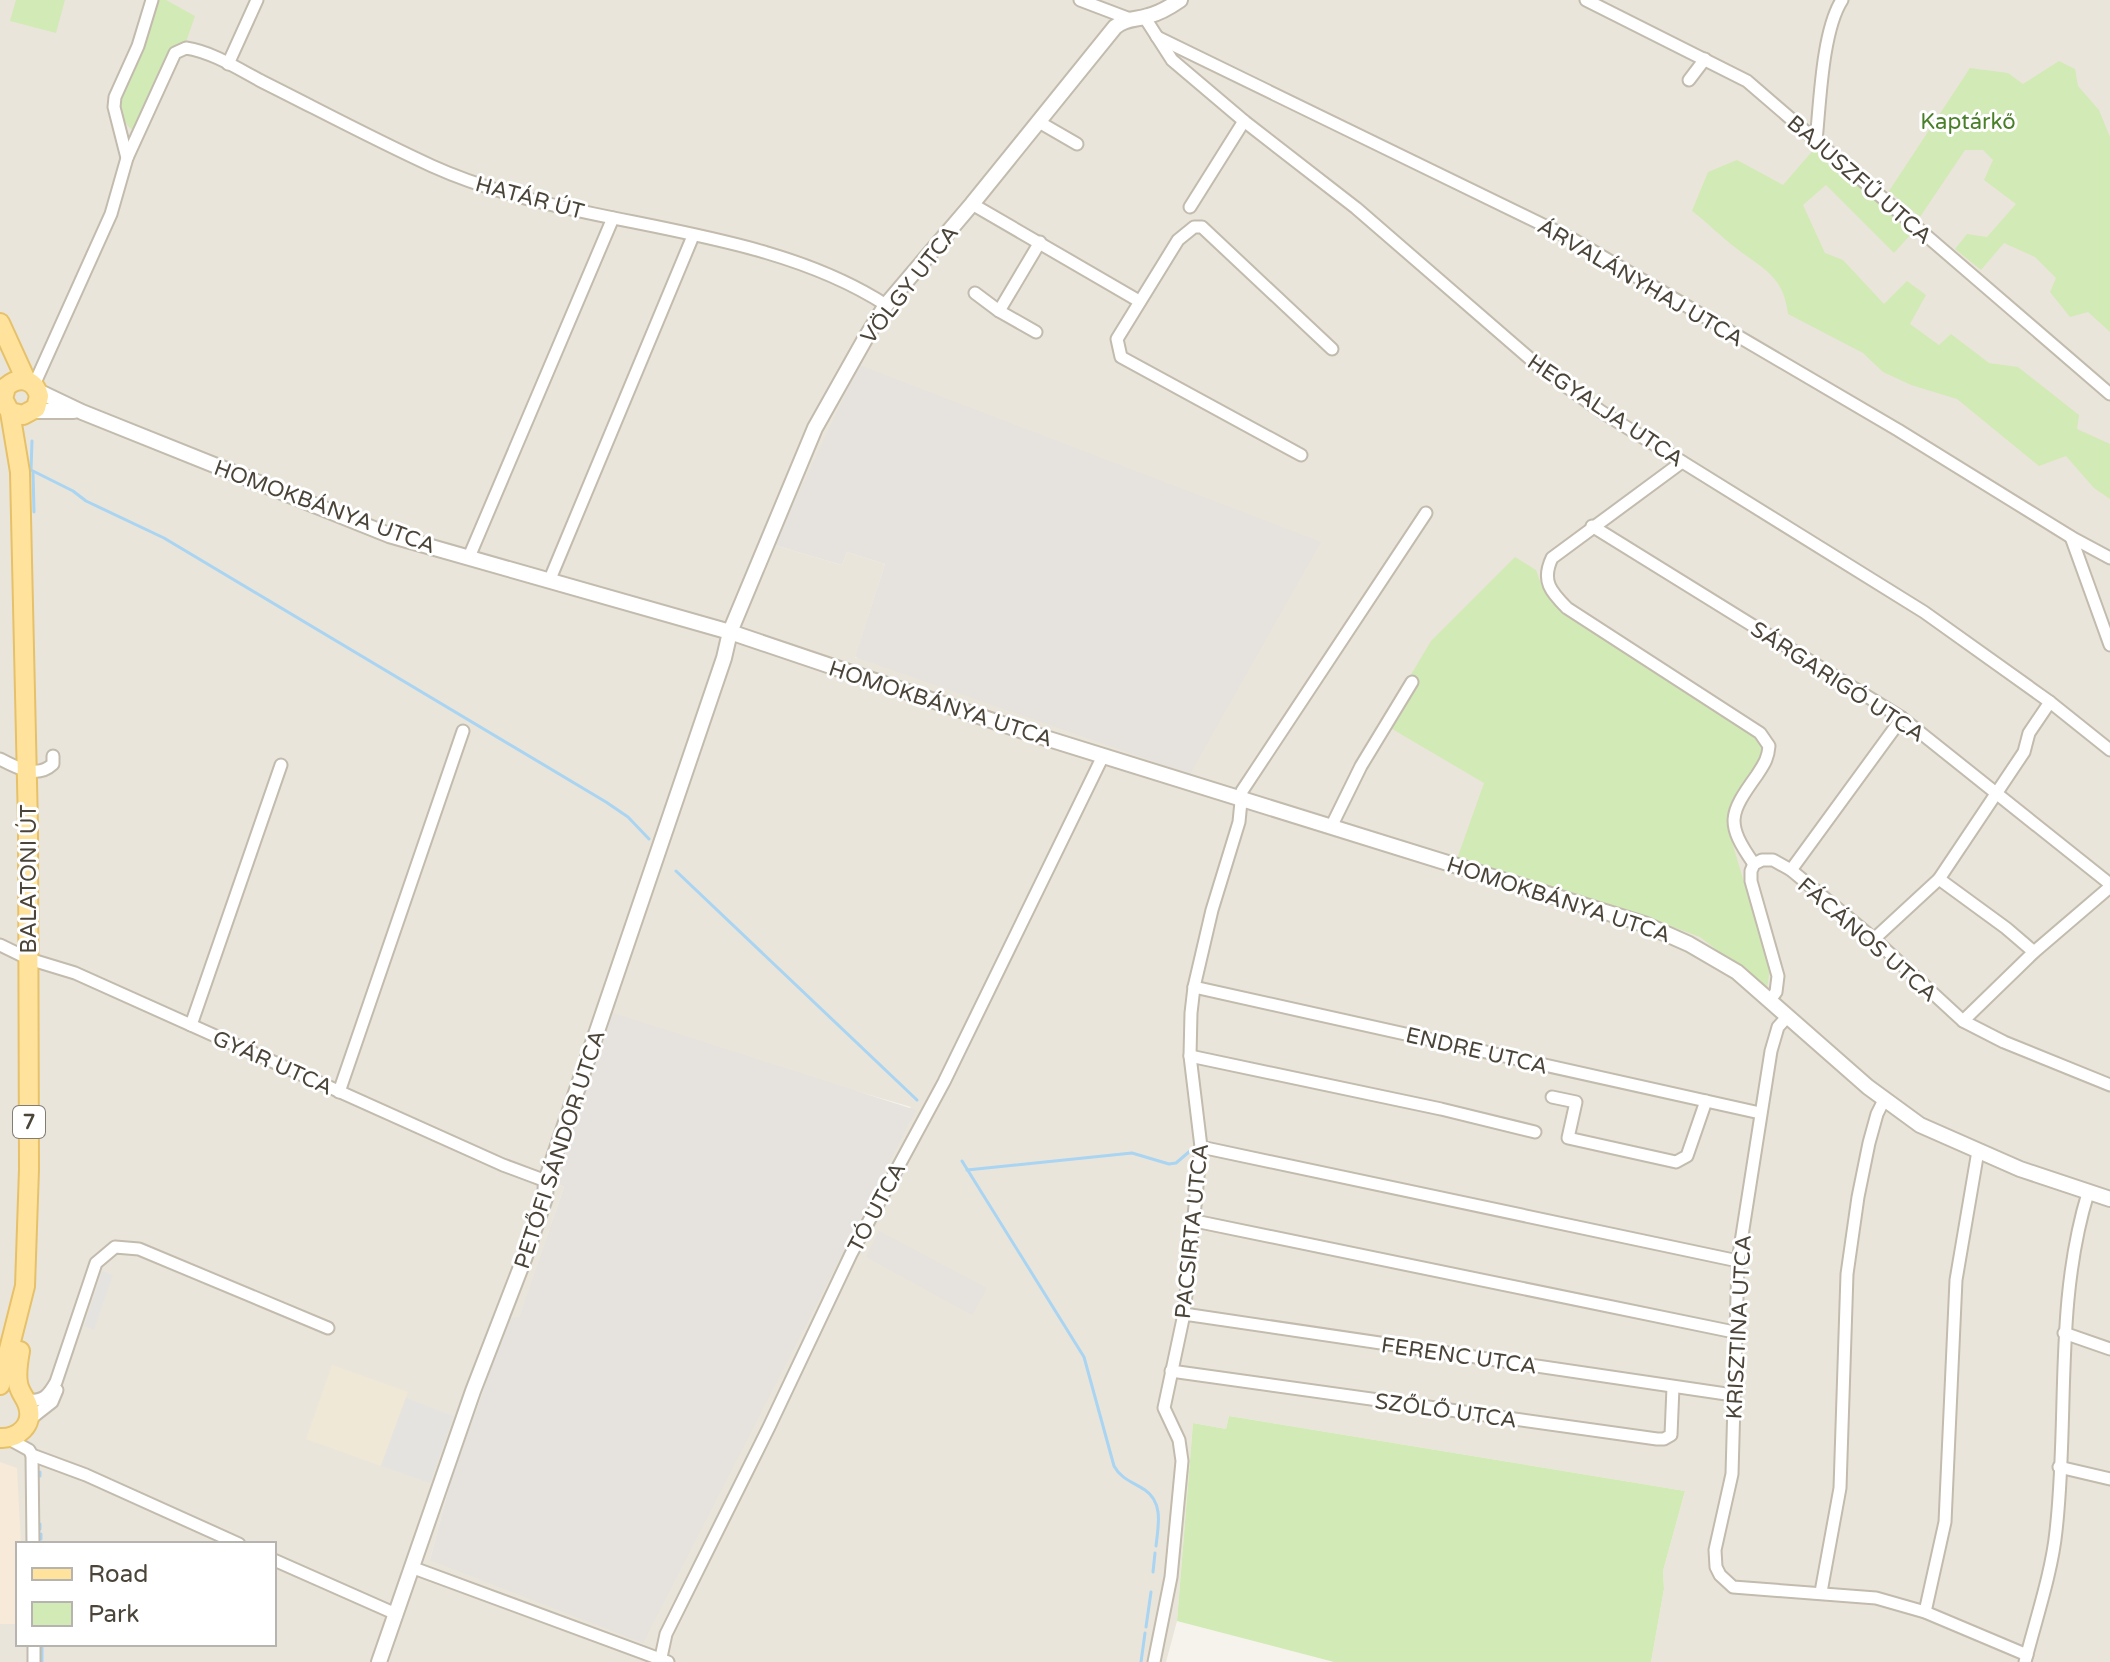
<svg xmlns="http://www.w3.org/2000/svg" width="2110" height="1662" font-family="'Varela Round',sans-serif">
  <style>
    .residential { fill: #eae5da; fill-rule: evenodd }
    .commercial { fill: #f7ead8 }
    .industrial { fill: #e6e2dd }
    .education { fill: #efe8d6 }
    .green { fill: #d2eab5 }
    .parking { fill: #e5e3e0 }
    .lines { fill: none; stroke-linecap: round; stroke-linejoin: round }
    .stream { stroke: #a9d4f2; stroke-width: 3 }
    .minor-casing { stroke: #c2bbae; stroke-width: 15 }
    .tertiary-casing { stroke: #c2bbae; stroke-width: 18 }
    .primary-casing { stroke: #e6c16a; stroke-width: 22 }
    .minor { stroke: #fff; stroke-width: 11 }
    .tertiary { stroke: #fff; stroke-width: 14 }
    .primary { stroke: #ffe39c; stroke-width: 18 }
    .labels { text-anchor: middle; stroke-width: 6; stroke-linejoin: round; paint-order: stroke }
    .shield { fill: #fff; stroke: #817c74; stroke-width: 2 }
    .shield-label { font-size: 20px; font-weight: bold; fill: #4b4439 }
    .park-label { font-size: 22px; fill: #4a7f2a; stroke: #fff }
    .street-label { font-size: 22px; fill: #4b4439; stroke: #fff }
  </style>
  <rect width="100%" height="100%" fill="#f6f3ec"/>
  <!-- residential -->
  <path class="residential" d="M 0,0 L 2110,0 L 2110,1662 L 1651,1662 L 1664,1589 L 1663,1571 L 1685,1491 L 1229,1416 L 1226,1429 L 1193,1423 L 1177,1621 L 1166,1662 L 0,1662 ZM 1320,542 L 855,658 L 885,564 L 847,552 L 842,565 L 774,545 ZM 856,1091 L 911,1107 L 430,1560 L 450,1483 L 508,1318 L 519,1318 L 564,1187 L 555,1183 ZM 18,1544 L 274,1544 L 274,1644 L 18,1644 Z"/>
  <!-- commercial -->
  <path class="commercial" d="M 0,1462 L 17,1468 L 21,1544 L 18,1544 L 18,1624 L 0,1624 Z"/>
  <!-- industrial -->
  <g class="industrial">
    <path d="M 859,365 L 1321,542 L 1190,774 L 855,657 L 885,564 L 847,552 L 842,565 L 774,545 Z"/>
    <path d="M 613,1013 L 916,1110 L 643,1643 L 430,1560 L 450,1483 L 509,1318 L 519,1317 L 564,1187 L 554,1182 Z"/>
    <path d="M 879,1231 L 987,1288 L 972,1315 L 866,1257 Z"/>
  </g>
  <!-- education -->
  <path class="education" d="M 332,1365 L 408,1392 L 381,1466 L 306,1439 Z"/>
  <!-- green -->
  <g class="green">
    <path d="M 16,0 L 65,0 L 56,33 L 10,21 Z"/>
    <path d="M 152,0 L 166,0 L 195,16 L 186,42 L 178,47 L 134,131 C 100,108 141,30 152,0 Z"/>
    <path d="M 2059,61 L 2075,69 L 2078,86 L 2099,110 L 2110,137 L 2110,332 L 2088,312 L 2070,317 L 2050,292 L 2056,278 L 2035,257 L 2004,243 L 1981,270 L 1955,249 L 1967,234 L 1987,237 L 2016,204 L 1984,180 L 1993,160 L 1983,150 L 1965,150 L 1920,217 L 1889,191 L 1970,68 L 2008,73 L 2023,84 Z"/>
    <path d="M 1815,148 L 1913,232 L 1894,253 L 1826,185 L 1803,205 L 1825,253 L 1843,260 L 1884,304 L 1907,281 L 1926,295 L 1910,324 L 1939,345 L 1951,334 L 1989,363 L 2018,367 L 2079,415 L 2077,429 L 2110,444 L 2110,499 L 2094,488 L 2066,456 L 2039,466 L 1957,399 L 1911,385 L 1883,372 L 1863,353 L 1788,314 C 1783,275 1764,270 1736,248 C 1721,237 1708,223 1692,211 L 1708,172 L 1737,160 L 1783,185 Z"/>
    <path d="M 1515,557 L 1536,570 L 1543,589 L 1563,610 L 1761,734 L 1762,759 L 1733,802 L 1729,832 L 1770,969 L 1767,989 L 1700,937 L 1627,910 L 1457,859 L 1484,783 L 1382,723 L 1431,641 Z"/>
    <path d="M 1229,1416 L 1685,1491 L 1663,1571 L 1664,1589 L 1651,1662 L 1334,1662 L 1177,1621 L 1193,1423 L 1226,1429 Z"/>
  </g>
  <!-- parking -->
  <g class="parking">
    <path d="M 102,1271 L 113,1275 L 94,1330 L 84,1326 Z"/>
    <path d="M 406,1398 L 454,1416 L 430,1483 L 381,1466 Z"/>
  </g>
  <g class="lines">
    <!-- stream -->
    <g class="stream">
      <path d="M 32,441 L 31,470 L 73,491 L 86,501 L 164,538 L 606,802 L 628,817 L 649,839"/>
      <path d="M 33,472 L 34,512"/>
      <path d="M 676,871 L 917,1100"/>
      <path d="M 962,1161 L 1084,1357 L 1114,1466 C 1121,1479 1133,1482 1145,1490 C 1164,1503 1158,1527 1156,1546"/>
      <path d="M 967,1170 L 1132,1153 L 1169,1164 L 1176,1163 L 1190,1151 L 1196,1150"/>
      <path d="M 40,1472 L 40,1476"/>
      <path d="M 40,1524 L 40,1529"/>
      <path d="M 41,1539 L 41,1534"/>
      <path d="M 1153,1572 L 1155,1553"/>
      <path d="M 1146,1627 L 1151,1592"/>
      <path d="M 42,1644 L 42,1661"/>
      <path d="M 1141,1662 L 1145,1633"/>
    </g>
    <defs>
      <g id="minor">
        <path d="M 1080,0 L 1130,19"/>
        <path d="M 1586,0 L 1747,81 L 2110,394"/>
        <path d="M 1145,18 L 1172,60 L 1244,121 L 1356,208 L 1543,370 L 1602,412 L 1924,612 L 2050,702 L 2110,750"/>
        <path d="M 1157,37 L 1574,240 L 1898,430 L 2071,537 L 2110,558"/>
        <path d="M 228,64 L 257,0"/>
        <path d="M 1689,80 L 1705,59"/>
        <path d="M 1039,122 L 1077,144"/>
        <path d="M 1816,141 C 1820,103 1822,31 1842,0"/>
        <path d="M 127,158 L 114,107 L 115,97 L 138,46 L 152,0"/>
        <path d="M 972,204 L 1139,301"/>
        <path d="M 1190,207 L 1244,121"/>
        <path d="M 975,293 L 999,311 L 1036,332"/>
        <path d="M 999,311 L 1040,242"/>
        <path d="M 34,385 L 111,214 L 127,158 L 175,53 L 186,48 C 213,52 240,70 263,82 C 319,110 375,140 432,166 C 573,230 756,221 886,305"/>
        <path d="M 1301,455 L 1121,357 L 1117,339 L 1178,240 L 1194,227 L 1202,227 L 1332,349"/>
        <path d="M 1682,462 L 1552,558 C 1541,581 1551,592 1567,608 L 1760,733 L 1769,746 C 1768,759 1764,764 1757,775 C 1729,814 1725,823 1754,864"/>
        <path d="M 1592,526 L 1902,718 L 2110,884"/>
        <path d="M 2071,537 L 2110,645"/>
        <path d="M 469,557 L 613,218"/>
        <path d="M 550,579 L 693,236"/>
        <path d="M 0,759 C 17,768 37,779 53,764 L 53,756"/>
        <path d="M 1331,827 L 1361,766 L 1412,682"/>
        <path d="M 1791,870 L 1902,718"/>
        <path d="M 1939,879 L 2006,928 L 2034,952"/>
        <path d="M 1874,939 L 1939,879 L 2024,752 L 2029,733 L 2050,702"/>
        <path d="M 0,945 L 29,959 L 75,973 L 503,1165 L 546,1181"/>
        <path d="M 1194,987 L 1760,1113"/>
        <path d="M 1770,1000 L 1776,992 L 1778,976 L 1751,881 L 1751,871 L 1754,864 L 1762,860 L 1773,860 L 1791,870 L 1874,939 L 1963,1021 L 2004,1042 L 2110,1085"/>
        <path d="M 1787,1017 L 1778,1027 L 1771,1051 L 1738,1261 L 1732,1474 L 1715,1550 L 1716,1567 L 1720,1575 L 1733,1587 L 1876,1598 L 1925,1612 L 2027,1655"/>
        <path d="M 1963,1021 L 2034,952 L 2110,887"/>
        <path d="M 191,1025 L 281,765"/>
        <path d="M 1190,1056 L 1441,1109 L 1535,1132"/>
        <path d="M 339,1092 L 463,731"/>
        <path d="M 1552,1097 L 1576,1102 L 1568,1138 L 1676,1162 L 1687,1156 L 1706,1101"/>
        <path d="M 1201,1147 L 1738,1261"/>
        <path d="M 1195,1221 L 1734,1332"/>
        <path d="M 1184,1314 L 1733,1395"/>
        <path d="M 2064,1333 L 2110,1349"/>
        <path d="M 1171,1371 L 1657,1439 L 1664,1439 L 1671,1435 L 1673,1387"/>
        <path d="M 26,1400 C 43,1402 48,1396 56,1382 L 96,1263 L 115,1247 L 139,1249 L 328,1328"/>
        <path d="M 29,1420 L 52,1402 L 57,1390"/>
        <path d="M 7,1438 L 29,1450 L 32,1455 L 86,1475 L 239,1544"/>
        <path d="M 32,1455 L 33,1544"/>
        <path d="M 2059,1467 L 2110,1479"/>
        <path d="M 274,1560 L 396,1614"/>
        <path d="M 411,1567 L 668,1662"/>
        <path d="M 1821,1592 L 1840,1488 L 1847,1274 L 1858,1197 L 1869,1143 L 1877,1114 L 1884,1100"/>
        <path d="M 1925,1612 L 1945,1522 L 1956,1280 L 1978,1151"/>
        <path d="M 34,1644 L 34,1662"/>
        <path d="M 660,1662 L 666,1634 L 769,1427 L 851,1254 L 944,1082 L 1103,756"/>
        <path d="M 1154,1662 L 1171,1577 L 1182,1461 L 1179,1440 L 1164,1408 L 1184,1314 L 1201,1147 L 1190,1056 L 1191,1013 L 1194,987 L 1212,910 L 1239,822 L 1242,791 L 1426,513"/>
        <path d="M 2025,1662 C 2035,1622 2052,1572 2056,1531 C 2069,1418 2054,1304 2088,1193"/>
      </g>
      <g id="tertiary">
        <path d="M 38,391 L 82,412 L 389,535 L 730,632 L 1023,731 L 1644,924 L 1689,944 L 1737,972 L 1868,1087 L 1920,1125 L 2020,1169 L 2110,1199"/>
        <path d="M 33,411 L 74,411"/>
        <path d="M 379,1662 L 473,1391 L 524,1259 L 545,1198 L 546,1181 L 724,658 L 730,632 L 815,428 L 865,339 L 886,305 L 972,204 L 1115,27 C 1126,18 1136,20 1148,16 C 1160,13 1170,7 1180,0"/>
      </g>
      <g id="primary">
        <path d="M 0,323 L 26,380"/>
        <path d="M 0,1385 L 25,1286 L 29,1169 L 28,826 L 20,472 L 10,412 L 3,399 L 6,387 C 18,376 34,378 39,396 L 36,408 L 23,415 L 10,412"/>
        <path d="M 0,1438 C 18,1439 34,1425 28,1406 C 26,1398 19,1392 18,1383 C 16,1373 18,1362 20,1351"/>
      </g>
    </defs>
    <!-- minor casing -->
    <use href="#minor" class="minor-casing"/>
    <!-- tertiary casing -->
    <use href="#tertiary" class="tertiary-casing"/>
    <!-- primary casing -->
    <use href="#primary" class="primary-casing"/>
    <!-- minor -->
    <use href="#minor" class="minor"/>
    <!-- tertiary -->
    <use href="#tertiary" class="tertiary"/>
    <!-- primary -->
    <use href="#primary" class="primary"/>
  </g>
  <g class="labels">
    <!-- shield labels -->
    <rect class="shield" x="13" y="1106" width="32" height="32" rx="6"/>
    <g class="shield-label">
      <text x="29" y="1129">7</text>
    </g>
    <!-- park labels -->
    <g class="park-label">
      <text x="1968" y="129">Kaptárkő</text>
    </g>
    <!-- street labels -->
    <g class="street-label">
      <text transform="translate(1860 179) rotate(41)" y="8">BAJUSZFŰ UTCA</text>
      <text transform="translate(530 197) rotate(15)" y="8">HATÁR ÚT</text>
      <text transform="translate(1641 282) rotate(30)" y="8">ÁRVALÁNYHAJ UTCA</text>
      <text transform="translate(909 284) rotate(-52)" y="8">VÖLGY UTCA</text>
      <text transform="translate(1606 410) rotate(34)" y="8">HEGYALJA UTCA</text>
      <text transform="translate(325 506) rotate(20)" y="8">HOMOKBÁNYA UTCA</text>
      <text transform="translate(1838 681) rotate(33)" y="8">SÁRGARIGÓ UTCA</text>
      <text transform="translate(941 703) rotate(18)" y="8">HOMOKBÁNYA UTCA</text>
      <text transform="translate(28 879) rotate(-90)" y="8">BALATONI ÚT</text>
      <text transform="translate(1559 899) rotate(18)" y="8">HOMOKBÁNYA UTCA</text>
      <text transform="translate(1868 939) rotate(41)" y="8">FÁCÁNOS UTCA</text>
      <text transform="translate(1477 1050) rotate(13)" y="8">ENDRE UTCA</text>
      <text transform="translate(273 1062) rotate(24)" y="8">GYÁR UTCA</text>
      <text transform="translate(559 1149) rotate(-72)" y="8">PETŐFI SÁNDOR UTCA</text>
      <text transform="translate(876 1207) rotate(-62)" y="8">TÓ UTCA</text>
      <text transform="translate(1191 1231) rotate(-84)" y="8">PACSIRTA UTCA</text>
      <text transform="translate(1738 1327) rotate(-87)" y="8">KRISZTINA UTCA</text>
      <text transform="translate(1459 1355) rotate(8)" y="8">FERENC UTCA</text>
      <text transform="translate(1446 1410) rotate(8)" y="8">SZŐLŐ UTCA</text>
    </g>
  </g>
  <!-- legend -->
  <rect x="16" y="1542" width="260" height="104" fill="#ffffff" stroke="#b7b4b0" stroke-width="2"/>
  <rect x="32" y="1568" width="40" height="12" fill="#ffe39c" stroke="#b7b4b0" stroke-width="2"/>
  <text x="88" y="1582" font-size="24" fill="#4b4439">Road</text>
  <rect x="32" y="1602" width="40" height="24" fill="#d2eab5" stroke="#b7b4b0" stroke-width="2"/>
  <text x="88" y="1622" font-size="24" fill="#4b4439">Park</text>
</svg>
